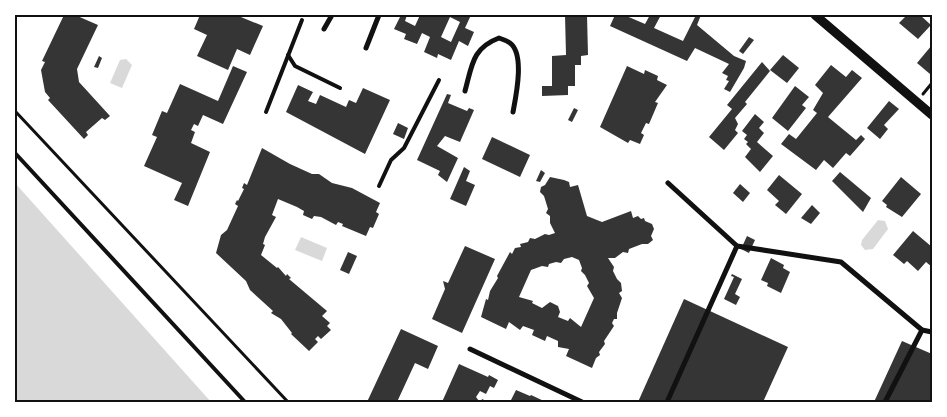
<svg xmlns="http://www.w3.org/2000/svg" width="947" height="417" font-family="Helvetica,sans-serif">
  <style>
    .water { fill: #d9d9d9 }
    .building { fill: #353535; fill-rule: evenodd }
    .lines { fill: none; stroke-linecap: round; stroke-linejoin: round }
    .path { stroke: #111; stroke-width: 3 }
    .service { stroke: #111; stroke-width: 4 }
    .minor { stroke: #111; stroke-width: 5 }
    .tertiary { stroke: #111; stroke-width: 9 }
    .neatline { fill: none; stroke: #111; stroke-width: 2 }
  </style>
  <rect width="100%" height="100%" fill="#fff"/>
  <!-- water -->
  <g class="water">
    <path d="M 126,59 L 132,65 L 122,88 L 110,83 L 120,60 Z"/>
    <path d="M 15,183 L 211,402 L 15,402 Z"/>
    <path d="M 878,220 L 885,221 L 888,229 L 873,249 L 865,250 L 861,245 L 862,240 Z"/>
    <path d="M 301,237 L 327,248 L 322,261 L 295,250 Z"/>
  </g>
  <!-- building -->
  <g class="building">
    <path d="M 64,15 L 75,15 L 98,25 L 77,69 L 79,82 L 110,116 L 105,120 L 102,118 L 86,132 L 88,135 L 84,139 L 48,100 L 50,98 L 45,92 L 41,70 L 45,62 L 42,61 Z"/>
    <path d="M 200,15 L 236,15 L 263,26 L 250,55 L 237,49 L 228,70 L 197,56 L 207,35 L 194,29 Z"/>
    <path d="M 401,15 L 407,15 L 405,21 L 415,26 L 420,15 L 471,15 L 465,28 L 474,32 L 468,46 L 459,41 L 451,60 L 438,54 L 437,58 L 424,52 L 430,37 L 422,33 L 417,44 L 404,39 L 406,34 L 394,29 ZM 450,17 L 460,22 L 451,42 L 441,37 Z"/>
    <path d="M 565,15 L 587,15 L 588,55 L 581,56 L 581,65 L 575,65 L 575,86 L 568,86 L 568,95 L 542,96 L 542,86 L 552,86 L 552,56 L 566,55 Z"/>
    <path d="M 615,15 L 624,15 L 645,24 L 650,15 L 661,15 L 654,28 L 683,41 L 696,15 L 701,15 L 697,25 L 734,56 L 746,61 L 744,68 L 730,92 L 724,89 L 729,81 L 726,80 L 728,76 L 722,73 L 729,64 L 695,48 L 687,61 L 610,26 Z"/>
    <path d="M 907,15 L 920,15 L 931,25 L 918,39 L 899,23 Z"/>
    <path d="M 749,37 L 754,40 L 743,54 L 739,51 Z"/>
    <path d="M 932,45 L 932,72 L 930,74 L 917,63 Z"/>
    <path d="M 783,55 L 799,68 L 787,83 L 770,70 Z"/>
    <path d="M 99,56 L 102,58 L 98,68 L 94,67 Z"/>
    <path d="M 762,62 L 770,71 L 745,102 L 747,104 L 735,118 L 738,124 L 735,130 L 738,133 L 724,150 L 709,137 L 732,109 L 727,105 Z"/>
    <path d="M 831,65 L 846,77 L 852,70 L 862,78 L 828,117 L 856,140 L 861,135 L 865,139 L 850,156 L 846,153 L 833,168 L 824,160 L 816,170 L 781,144 L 789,134 L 796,139 L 817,113 L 813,110 L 823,93 L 815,85 Z"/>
    <path d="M 233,66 L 247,72 L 223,124 L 203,115 L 198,126 L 194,124 L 191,130 L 195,132 L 191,143 L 210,152 L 188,206 L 174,200 L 182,183 L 144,166 L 157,137 L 152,135 L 162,111 L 167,113 L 180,84 L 218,101 Z"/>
    <path d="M 627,66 L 644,74 L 645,70 L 658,76 L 657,80 L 667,85 L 655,102 L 658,103 L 649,124 L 646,123 L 641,133 L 644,135 L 640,144 L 630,140 L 628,143 L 600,127 Z"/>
    <path d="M 298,85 L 313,92 L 308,101 L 316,104 L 320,95 L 346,107 L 349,100 L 356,103 L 363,88 L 390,100 L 365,154 L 286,112 Z"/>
    <path d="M 795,86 L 809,97 L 802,105 L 806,108 L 788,131 L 772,118 Z"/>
    <path d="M 447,94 L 451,95 L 448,103 L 467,111 L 469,108 L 474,110 L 460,142 L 445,136 L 437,146 L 458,158 L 447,182 L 438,175 L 440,171 L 417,160 Z"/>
    <path d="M 889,101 L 899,109 L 884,125 L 888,129 L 880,139 L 867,128 Z"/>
    <path d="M 574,108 L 578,110 L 572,122 L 568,120 Z"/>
    <path d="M 755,114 L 764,122 L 759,128 L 764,133 L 757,142 L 773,156 L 760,172 L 745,157 L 751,149 L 746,144 L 748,142 L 744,139 L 747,135 L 742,131 Z"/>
    <path d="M 398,123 L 408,128 L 404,139 L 393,134 Z"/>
    <path d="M 492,137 L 530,155 L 520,177 L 482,159 Z"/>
    <path d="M 262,148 L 290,164 L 312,174 L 319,174 L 332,183 L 352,188 L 380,203 L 376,212 L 379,214 L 373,228 L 370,227 L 366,236 L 342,226 L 343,224 L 338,222 L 336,225 L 321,217 L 314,216 L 312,219 L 303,215 L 304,211 L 297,207 L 278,199 L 272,215 L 276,217 L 265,237 L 263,244 L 265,245 L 261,255 L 277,268 L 278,267 L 286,276 L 287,274 L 291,278 L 289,279 L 327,311 L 322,316 L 330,323 L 327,326 L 331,330 L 321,339 L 318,336 L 315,339 L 318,342 L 309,351 L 291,334 L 292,333 L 281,319 L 271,313 L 273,311 L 250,290 L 246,281 L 216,253 L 221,235 L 227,230 L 238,206 L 235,204 L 237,200 L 238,201 L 244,189 L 242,188 L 244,183 L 247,185 Z"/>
    <path d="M 464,167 L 470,171 L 466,181 L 475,185 L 466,206 L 450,199 Z"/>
    <path d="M 541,170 L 545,173 L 540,182 L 536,181 Z"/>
    <path d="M 840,172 L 871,198 L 863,212 L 832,181 Z"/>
    <path d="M 779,175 L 802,194 L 786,214 L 775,205 L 779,201 L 767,190 Z"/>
    <path d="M 550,177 L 564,180 L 569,182 L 570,187 L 578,185 L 587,216 L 602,222 L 631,211 L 633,218 L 638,216 L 641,219 L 644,218 L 645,221 L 652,224 L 654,229 L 651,236 L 653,240 L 648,244 L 642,244 L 629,249 L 628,253 L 623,252 L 615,258 L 608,258 L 614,267 L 613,271 L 617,279 L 621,283 L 622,291 L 619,293 L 622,298 L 617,313 L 617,319 L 614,319 L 612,323 L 614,326 L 604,341 L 605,344 L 599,352 L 600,355 L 596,358 L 592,368 L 566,356 L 569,349 L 558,347 L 558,341 L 547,336 L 545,341 L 532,335 L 534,330 L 523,326 L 520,330 L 509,322 L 506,329 L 481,317 L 486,299 L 488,300 L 490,291 L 498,278 L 497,276 L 510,252 L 512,254 L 515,248 L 521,247 L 520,244 L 528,242 L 530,238 L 535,239 L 545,234 L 549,235 L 555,233 L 550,223 L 550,216 L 546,213 L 548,209 L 544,196 L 540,192 L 541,187 L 545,185 ZM 572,257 L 579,260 L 582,268 L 581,271 L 585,275 L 589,283 L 587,286 L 594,298 L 581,327 L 570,318 L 568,321 L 558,317 L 560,312 L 558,306 L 550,302 L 542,308 L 532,303 L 533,301 L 519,297 L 531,270 L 542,266 L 548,267 L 549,264 L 556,262 L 561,263 L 564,259 Z"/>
    <path d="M 901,177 L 921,194 L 902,217 L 886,207 L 887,205 L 882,201 Z"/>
    <path d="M 740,184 L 750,193 L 743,202 L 733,193 Z"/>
    <path d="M 812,205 L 820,213 L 811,224 L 801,218 Z"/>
    <path d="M 913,231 L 932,247 L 932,267 L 926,262 L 918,271 L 907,261 L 904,264 L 893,255 Z"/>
    <path d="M 747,236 L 755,240 L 749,253 L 741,249 Z"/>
    <path d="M 465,246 L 495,259 L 462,333 L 432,319 L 445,289 L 443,281 L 448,283 Z"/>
    <path d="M 348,252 L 357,256 L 349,274 L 340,270 Z"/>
    <path d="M 771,258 L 784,265 L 783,268 L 790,272 L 781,293 L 767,286 L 768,283 L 761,280 Z"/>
    <path d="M 732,274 L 742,279 L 735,294 L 740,297 L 736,305 L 724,299 L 734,277 L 731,276 Z"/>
    <path d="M 684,299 L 788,347 L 763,402 L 638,402 Z"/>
    <path d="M 401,329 L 438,346 L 428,369 L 415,363 L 397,402 L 367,402 Z"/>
    <path d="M 902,341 L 932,354 L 932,402 L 874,402 Z"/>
    <path d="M 459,364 L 488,377 L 489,375 L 498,380 L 494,388 L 490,386 L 486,394 L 480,391 L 476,397 L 479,401 L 483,399 L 485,402 L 442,402 Z"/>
    <path d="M 516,390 L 530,396 L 531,395 L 546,402 L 510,402 Z"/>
  </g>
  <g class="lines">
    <!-- path -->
    <g class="path">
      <path d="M 923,94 L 932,83"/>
      <path d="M 15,111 L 288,402"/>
    </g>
    <!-- service -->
    <g class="service">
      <path d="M 288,55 L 295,66 L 340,88"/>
      <path d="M 266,112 L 302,20"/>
      <path d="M 15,153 L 245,402"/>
      <path d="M 379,186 L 391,160 L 404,148 L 439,80"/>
    </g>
    <!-- minor -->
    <g class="minor">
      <path d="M 324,29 L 332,15"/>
      <path d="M 366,48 L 379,15"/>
      <path d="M 465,91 C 472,66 472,48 499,38 C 502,39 507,41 510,43 C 525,54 516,96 513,112"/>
      <path d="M 668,183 L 737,246 L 841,262 L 922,330 L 932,332"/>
      <path d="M 470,349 L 582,402"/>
      <path d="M 667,402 L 737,246"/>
      <path d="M 885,402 L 922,330"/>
    </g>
    <!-- tertiary -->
    <path class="tertiary" d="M 815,15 L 932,115"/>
  </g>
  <!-- border -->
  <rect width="947" height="417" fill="none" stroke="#ffffff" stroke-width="32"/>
  <rect x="16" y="16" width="915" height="385" class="neatline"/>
</svg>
